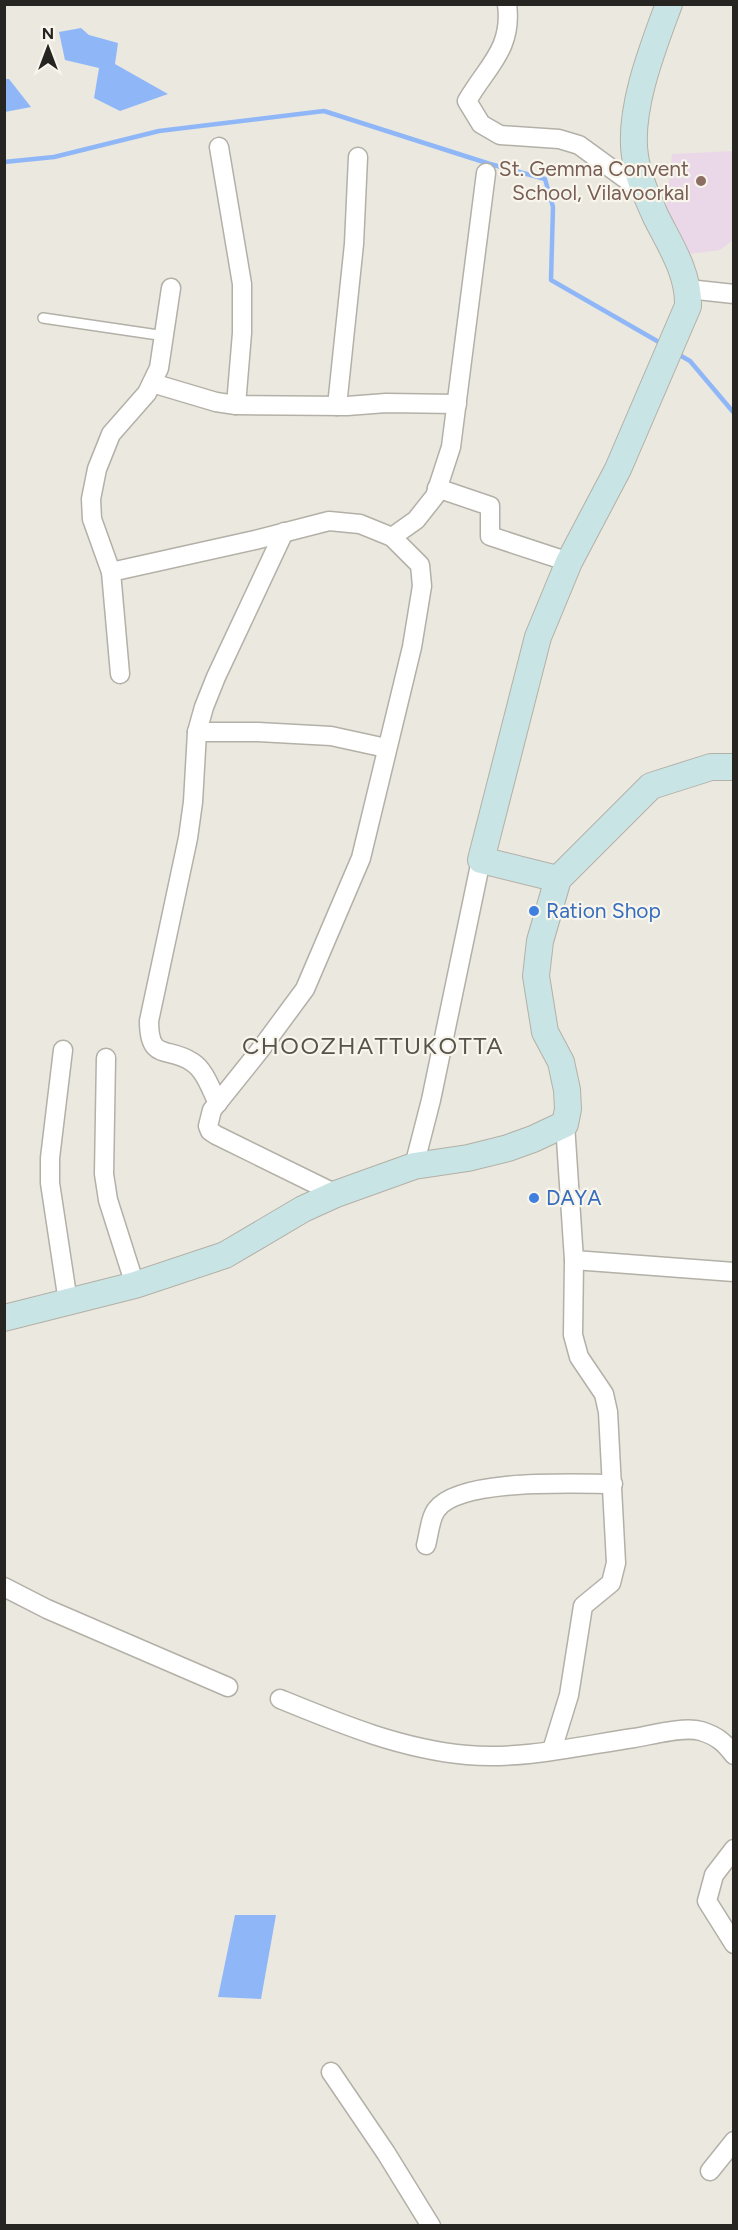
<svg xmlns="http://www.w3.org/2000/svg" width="738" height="2230" font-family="Figtree,sans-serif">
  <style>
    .education { fill: #ead7e7 }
    .water { fill: #8fb7f8 }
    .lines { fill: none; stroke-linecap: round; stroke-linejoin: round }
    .stream { stroke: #8fb7f8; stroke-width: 4.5 }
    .lane-casing { stroke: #b3b0a7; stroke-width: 12 }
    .street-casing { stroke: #b3b0a7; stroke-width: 21 }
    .secondary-casing { stroke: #b3b0a7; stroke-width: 28 }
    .lane { stroke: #fff; stroke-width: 9 }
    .street { stroke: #fff; stroke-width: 18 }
    .secondary { stroke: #c8e4e4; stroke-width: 26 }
    .education-dot { fill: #8d6e63; stroke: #f8f5ec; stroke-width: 2 }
    .shop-dot { fill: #3f7fe0; stroke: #f8f5ec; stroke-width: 2 }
    .labels { text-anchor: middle; stroke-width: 4.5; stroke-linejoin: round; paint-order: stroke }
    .education-label { font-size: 21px; fill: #785e54; stroke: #f8f5ec; text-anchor: end }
    .shop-label { font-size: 21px; fill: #366cbe; stroke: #f8f5ec; text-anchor: start }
    .quarter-label { font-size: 24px; letter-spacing: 1.5px; fill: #55534b; stroke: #f8f5ec }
  </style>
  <rect width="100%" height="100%" fill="#ebe8df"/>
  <!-- education -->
  <path class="education" d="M 733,151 L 733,240 L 720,250 L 682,255 L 671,231 L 666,207 L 672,154 Z"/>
  <!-- water -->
  <g class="water">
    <path d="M 81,28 L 89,35 L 118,43 L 115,64 L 168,94 L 120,111 L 94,98 L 99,68 L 65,60 L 59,32 Z"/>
    <path d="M 4,79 L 9,79 L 31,107 L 5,112 Z"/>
    <path d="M 235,1915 L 276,1915 L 261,1999 L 218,1997 Z"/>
  </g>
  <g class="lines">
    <!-- stream -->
    <g class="stream">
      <path d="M 4,162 L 54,157 L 159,131 L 324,111 L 490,164 L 545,179 L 553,207 L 551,280 L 664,345"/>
      <path d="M 676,353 L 690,361 L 734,413"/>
    </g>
    <defs>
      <path id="lane" d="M 43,318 L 165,336"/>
      <g id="street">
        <path d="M 507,4 C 513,49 487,66 467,101 L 481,124 L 500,135 L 559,139 L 579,145 L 645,193"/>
        <path d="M 219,147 L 242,284 L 242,333 L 236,405"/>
        <path d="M 688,289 L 734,294"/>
        <path d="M 152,383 L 216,402 L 236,405 L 347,406 L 386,403 L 457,404"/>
        <path d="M 337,406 L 354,244 L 358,157"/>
        <path d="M 437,488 L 490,506 L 490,536 L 569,562"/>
        <path d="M 392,537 L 416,520 L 435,496 L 451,447 L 486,173"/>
        <path d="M 111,572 L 255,540 L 329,521 L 360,524 L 392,537 L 420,565 L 422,586 L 412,647 L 361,858 L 305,989 L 260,1050 L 212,1110 L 208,1126 L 210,1131 L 216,1135 L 336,1194"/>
        <path d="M 120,674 L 111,572 L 92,519 L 91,499 L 97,469 L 111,434 L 147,393 L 159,368 L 171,288"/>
        <path d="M 197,732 L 258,732 L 331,736 L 386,748"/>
        <path d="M 63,1050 L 50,1158 L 50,1183 L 68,1302"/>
        <path d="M 106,1058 L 104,1174 L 108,1200 L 135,1285"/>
        <path d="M 218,1103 C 211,1090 205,1070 192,1062 C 168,1046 149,1062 149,1021 L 188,838 L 193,802 L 197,732 L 204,707 L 216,677 L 284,532"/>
        <path d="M 414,1166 L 431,1100 L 481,860"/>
        <path d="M 574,1260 L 734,1272"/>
        <path d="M 426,1545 C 429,1535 430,1517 437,1509 C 461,1478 574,1484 613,1484"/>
        <path d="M 4,1587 L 47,1609 L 228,1687"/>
        <path d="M 280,1699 C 341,1724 401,1749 467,1755 C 522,1760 579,1746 634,1738 C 652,1735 684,1726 701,1731 C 717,1736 724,1742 734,1755"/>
        <path d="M 552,1750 L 569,1695 L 583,1606 L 611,1583 L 616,1563 L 608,1412 L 604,1394 L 579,1357 L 573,1335 L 574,1260 L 565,1124"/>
        <path d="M 734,1849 L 714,1875 L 707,1901 L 734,1944"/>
        <path d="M 331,2072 L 386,2153 L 431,2226"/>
        <path d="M 710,2171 L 734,2141"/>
      </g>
      <g id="secondary">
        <path d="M 558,879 L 481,860 L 538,637 L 569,562 L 618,469 L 688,306 C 689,273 670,245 656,217 C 647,197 638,177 635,156 C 628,110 653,47 669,4"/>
        <path d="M 4,1318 L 135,1285 L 225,1255 L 303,1209 L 336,1194 L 414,1166 L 468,1158 L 508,1148 L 533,1139 L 565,1124 L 568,1109 L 567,1090 L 561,1062 L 545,1032 L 536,976 L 540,941 L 558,879 L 651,786 L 711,767 L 734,767"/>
      </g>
    </defs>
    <!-- lane casing -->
    <use href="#lane" class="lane-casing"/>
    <!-- street casing -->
    <use href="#street" class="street-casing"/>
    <!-- secondary casing -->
    <use href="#secondary" class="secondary-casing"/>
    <!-- lane -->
    <use href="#lane" class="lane"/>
    <!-- street -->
    <use href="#street" class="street"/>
    <!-- secondary -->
    <use href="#secondary" class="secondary"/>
  </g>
  <!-- markers -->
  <circle class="education-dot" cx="701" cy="181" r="6"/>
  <g class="shop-dot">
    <circle cx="534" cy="911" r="6"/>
    <circle cx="534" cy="1198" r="6"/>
  </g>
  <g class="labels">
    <!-- education labels -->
    <g class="education-label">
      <text x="689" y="176">St. Gemma Convent<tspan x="689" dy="24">School, Vilavoorkal</tspan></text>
    </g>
    <!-- shop labels -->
    <g class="shop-label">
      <text x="546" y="918">Ration Shop</text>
      <text x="546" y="1205">DAYA</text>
    </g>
    <!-- quarter labels -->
    <g class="quarter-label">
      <text x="373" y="1054">CHOOZHATTUKOTTA</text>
    </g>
  </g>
  <!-- border -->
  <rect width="738" height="2230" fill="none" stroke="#262521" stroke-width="12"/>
  <!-- north arrow -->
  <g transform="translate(48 48)" stroke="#f8f5ec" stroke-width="4.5" paint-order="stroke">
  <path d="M0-4.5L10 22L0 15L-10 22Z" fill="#262521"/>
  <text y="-9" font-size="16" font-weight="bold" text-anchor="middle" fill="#262521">N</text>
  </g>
</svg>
